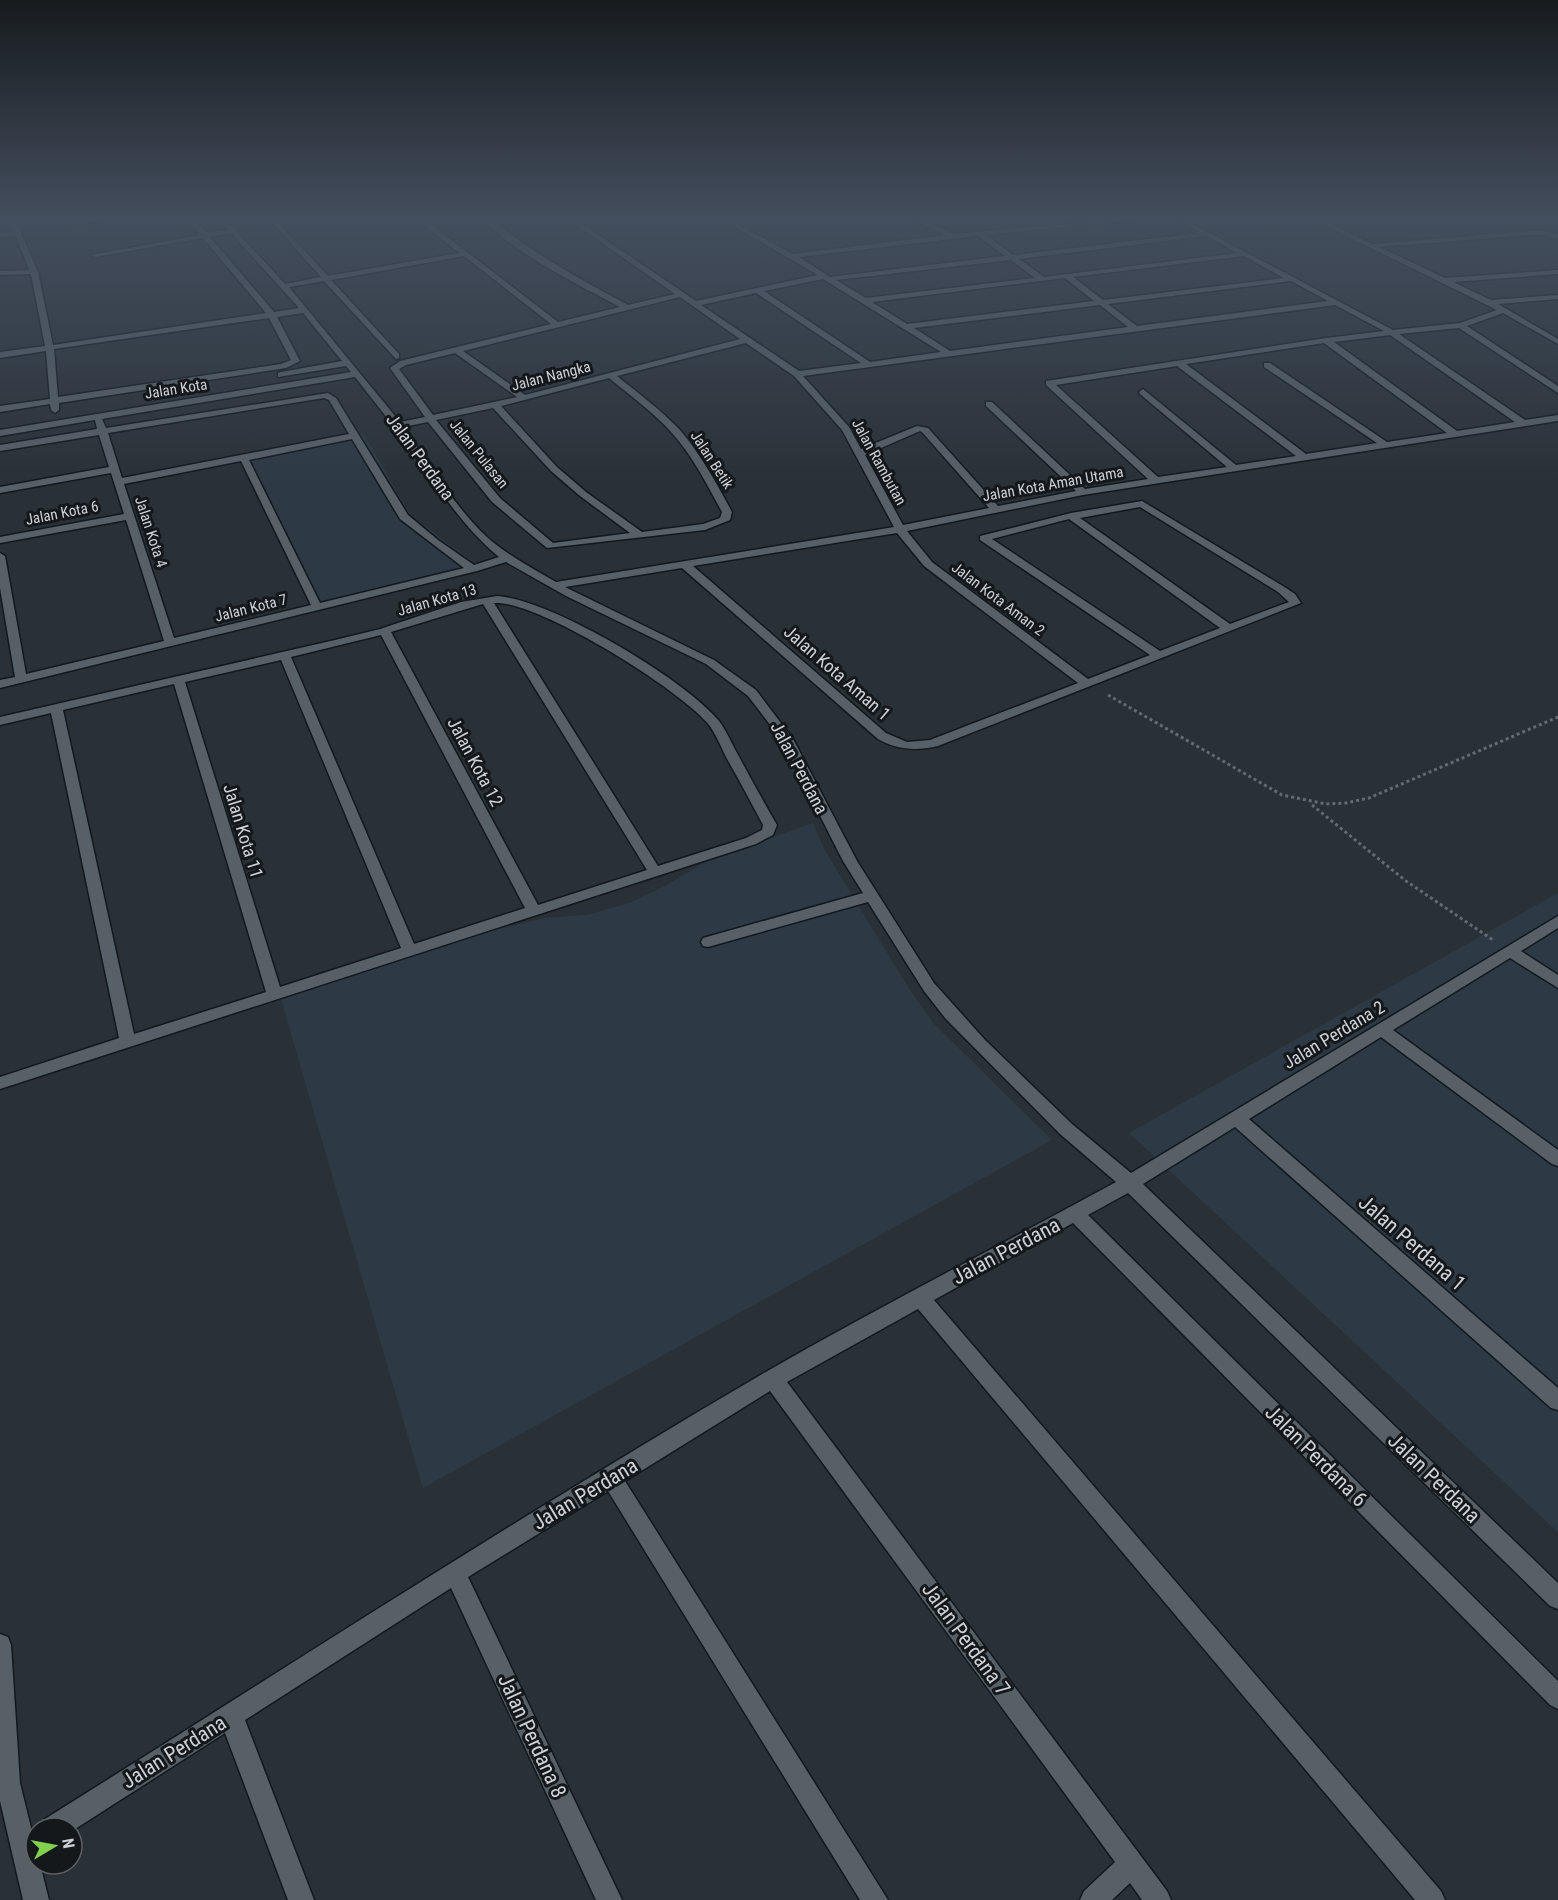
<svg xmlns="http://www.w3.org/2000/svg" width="1558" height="1900" font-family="'Roboto Condensed',sans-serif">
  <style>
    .built { fill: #2d3a45 }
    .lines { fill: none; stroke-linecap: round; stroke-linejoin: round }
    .minor-casing { stroke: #11181e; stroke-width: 3 }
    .path { stroke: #646a70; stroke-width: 3; stroke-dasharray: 3 3; stroke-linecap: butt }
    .minor { fill: #576067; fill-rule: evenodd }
    .labels { text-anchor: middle; stroke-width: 6; stroke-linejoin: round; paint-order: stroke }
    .far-street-label { font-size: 15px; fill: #ced2d7; stroke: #14181b }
    .street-label { font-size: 18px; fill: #ced2d7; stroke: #14181b }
    .near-street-label { font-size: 21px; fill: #ced2d7; stroke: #14181b }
  </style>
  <rect width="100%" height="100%" fill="#293137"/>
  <!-- built -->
  <g class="built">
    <path d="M 363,433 L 411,516 L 484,570 L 314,612 L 239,457 Z"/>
    <path d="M 813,823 L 824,849 L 911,992 L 935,1025 L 1052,1140 L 423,1488 L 278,989 L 385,956 L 545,918 L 587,915 L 632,902 L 667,885 L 712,858 Z"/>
    <path d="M 1558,893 L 1558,1532 L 1129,1133 Z"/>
  </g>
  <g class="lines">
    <defs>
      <g id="minor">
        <path d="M 9,219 L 15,219 L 38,272 L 53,345 L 266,313 L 203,238 L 95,257 L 91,255 L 200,235 L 188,219 L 194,219 L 207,233 L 228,230 L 219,219 L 225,219 L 285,284 L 321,277 L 269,219 L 275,219 L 328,276 L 459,253 L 417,219 L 424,219 L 558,322 L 620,307 C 585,288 506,250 485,219 L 492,219 C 533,254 580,279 628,305 L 675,294 L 568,219 L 575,219 L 696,301 L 818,275 L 721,219 L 728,219 L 793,254 L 946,235 L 910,219 L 918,219 L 955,234 L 1121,219 L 1141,219 L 986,235 L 1013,255 L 1200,233 L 1176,219 L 1183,219 L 1393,330 L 1460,323 L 1497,310 L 1312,219 L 1319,219 L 1373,244 L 1530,231 L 1545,231 L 1558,235 L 1558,239 L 1545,235 L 1530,235 L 1379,247 L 1445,278 L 1558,270 L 1558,274 L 1453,282 L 1491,300 L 1558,295 L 1558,299 L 1498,304 L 1558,339 L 1558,344 L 1503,313 L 1467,326 L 1558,386 L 1558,393 L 1459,328 L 1399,334 L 1525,420 L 1558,415 L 1558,421 L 1083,495 L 907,531 L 932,562 L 1088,679 L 1150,655 L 980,540 L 980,536 L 1071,513 L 1142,501 L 1286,588 L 1295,594 L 1301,603 L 938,746 C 916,751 897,750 878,739 L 682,568 L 565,587 L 714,660 L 756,690 L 793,739 L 857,861 L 934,983 L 985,1040 L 1072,1124 L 1131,1173 L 1558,916 L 1558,928 L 1521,951 L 1558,975 L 1558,988 L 1510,958 L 1393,1030 L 1558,1150 L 1558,1166 L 1552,1164 L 1381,1037 L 1249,1119 L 1558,1388 L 1558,1410 L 1551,1408 L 1235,1127 L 1143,1184 L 1558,1583 L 1558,1609 L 1550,1606 L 1128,1193 L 1088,1215 L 1558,1681 L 1558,1709 L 1550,1705 L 1073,1223 L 934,1300 L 1441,1891 L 1445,1900 L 1415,1900 L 918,1309 L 787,1382 L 1167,1891 L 1171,1900 L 1142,1900 L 1130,1883 L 1112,1900 L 1080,1900 L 1084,1891 L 1115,1862 L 770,1391 L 625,1481 L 888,1900 L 860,1900 L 608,1491 L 468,1577 L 622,1900 L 596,1900 L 451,1588 L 245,1720 L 314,1900 L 288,1900 L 225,1733 L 72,1831 L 72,1828 L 42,1828 L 45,1819 C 284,1669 521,1515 764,1373 C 880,1306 999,1246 1116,1182 L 1060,1134 L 945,1018 L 924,991 L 868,902 L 708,947 L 703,946 L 701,942 L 703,938 L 863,893 L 843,861 L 781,739 L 748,696 L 706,664 L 566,596 L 506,562 L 477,571 L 0,688 L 0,680 L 15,677 L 0,588 L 0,553 L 5,556 L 26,674 L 164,641 L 126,520 L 0,543 L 0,537 L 124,514 L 111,473 L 0,493 L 0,487 L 109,467 L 99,435 L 0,451 L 0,445 L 97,429 L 95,420 L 0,436 L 0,430 L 351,372 L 346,366 L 278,377 L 278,373 L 281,372 L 342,361 L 303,313 L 277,317 L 300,361 L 286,368 L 59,403 L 59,410 L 55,413 L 51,410 L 50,404 L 0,412 L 0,406 L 50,399 L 46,351 L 0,358 L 0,352 L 45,346 L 31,274 L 0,275 L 0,271 L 29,270 L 16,236 L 0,237 L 0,233 L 14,232 ZM 231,233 L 299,308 L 274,312 L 210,237 ZM 978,236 L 1005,256 L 830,277 L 799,257 ZM 1206,236 L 1237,253 L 1044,277 L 1019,259 ZM 464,256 L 551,324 L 400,361 L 390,368 L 425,417 L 400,422 L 289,287 L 324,281 L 396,359 L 399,358 L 399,354 L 331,280 ZM 1244,256 L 1284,278 L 1103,300 L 1073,277 ZM 1011,260 L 1035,278 L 866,298 L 836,280 ZM 1065,278 L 1094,301 L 907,324 L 872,302 ZM 823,279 L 941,352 L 870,362 L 764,291 ZM 1291,281 L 1328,301 L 1137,326 L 1108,304 ZM 756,293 L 861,363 L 799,371 L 701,305 ZM 680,297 L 740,339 L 525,395 L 463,351 ZM 1100,305 L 1128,327 L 950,351 L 914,328 ZM 1335,305 L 1384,331 L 1326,338 L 1046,381 L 1046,385 L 1148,479 L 1085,489 L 992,402 L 986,402 L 986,406 L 1076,491 L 998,506 L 928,428 L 917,426 L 861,449 L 849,427 L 803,376 ZM 269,318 L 291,360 L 281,364 L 58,397 L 54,349 ZM 1390,335 L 1515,422 L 1457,431 L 1334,342 ZM 746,343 L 794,376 L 842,430 L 894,527 L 556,582 C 532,568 507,555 487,537 C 455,508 429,462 403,427 L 428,422 L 492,502 L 547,548 L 705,530 L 730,520 L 732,512 C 717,484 701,455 680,430 C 661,410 638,393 617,376 ZM 1324,343 L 1447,433 L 1387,442 L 1270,363 L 1264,363 L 1264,367 L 1377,443 L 1306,454 L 1186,364 ZM 455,353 L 517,397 L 433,415 L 399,369 L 406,365 ZM 1177,366 L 1296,456 L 1236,465 L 1143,389 L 1139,392 L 1140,394 L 1227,467 L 1158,477 L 1056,385 ZM 355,377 C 375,402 395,428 414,454 C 440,491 464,528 499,557 L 474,565 L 438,540 L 408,515 L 336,398 L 328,393 L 106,428 L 102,419 ZM 609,378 C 631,396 653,412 672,433 C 693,456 707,485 722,512 L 720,518 L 703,524 L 642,532 L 586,492 L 557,467 L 501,406 ZM 324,398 L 329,400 L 349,434 L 122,478 L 108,433 ZM 493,408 L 551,471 L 580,496 L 630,533 L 553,543 L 500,498 L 436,420 ZM 920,431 L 922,432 L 989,508 L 903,525 L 865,455 ZM 352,439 L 400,519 L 464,568 L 320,603 L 249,460 ZM 241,461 L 311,605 L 174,638 L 124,484 ZM 1140,507 L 1278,592 L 1289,602 L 1230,624 L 1080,518 ZM 1069,519 L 1220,628 L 1160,651 L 992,539 ZM 897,533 L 924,566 L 1078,683 L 930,740 L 907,742 L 886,733 L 693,566 Z"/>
        <path d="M 92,219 L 106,219 L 66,226 L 63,224 Z"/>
        <path d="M 497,596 C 550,599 685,679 719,721 C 726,730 731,742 737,753 C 750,777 763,801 777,825 L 773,835 L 756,844 L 0,1089 L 0,1077 L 119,1038 L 51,713 L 0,725 L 0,717 L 335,640 L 380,629 L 461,602 ZM 494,603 C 537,600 681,690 709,725 C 716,734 721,747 726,757 C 739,780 751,802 763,825 L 762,830 L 746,838 L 658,866 ZM 483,604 L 647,870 L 538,905 L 391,632 ZM 381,635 L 525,908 L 414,944 L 291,657 ZM 281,660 L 401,948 L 280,987 L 185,682 ZM 174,684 L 266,992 L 134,1034 L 63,710 Z"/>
        <path d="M 0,1634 L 8,1637 L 11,1645 L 20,1783 L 36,1848 L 36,1864 L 40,1864 L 49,1900 L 23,1900 L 0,1801 Z"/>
      </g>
    </defs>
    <!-- minor casing -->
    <use href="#minor" class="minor-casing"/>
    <!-- path -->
    <g class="path">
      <path d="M 1108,695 L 1282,795 L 1326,804 L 1346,803 L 1369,798 L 1558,717"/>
      <path d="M 1312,805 L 1406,881 L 1493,940"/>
    </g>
    <!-- minor -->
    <use href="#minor" class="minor"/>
  </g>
  <!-- sky -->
  <linearGradient id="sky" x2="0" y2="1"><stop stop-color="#171b1e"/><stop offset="0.45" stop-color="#434e5e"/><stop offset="1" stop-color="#434e5e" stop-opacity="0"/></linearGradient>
  <rect width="1558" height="485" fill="url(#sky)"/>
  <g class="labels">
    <!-- far-street labels -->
    <g class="far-street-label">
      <text transform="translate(551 376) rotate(-14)" y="5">Jalan Nangka</text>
      <text transform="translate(176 389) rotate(-9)" y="5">Jalan Kota</text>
      <text transform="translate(479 454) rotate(51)" y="5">Jalan Pulasan</text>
      <text transform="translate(712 460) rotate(57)" y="5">Jalan Betik</text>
      <text transform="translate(879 462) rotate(61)" y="5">Jalan Rambutan</text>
      <text transform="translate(1053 484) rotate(-10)" y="5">Jalan Kota Aman Utama</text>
      <text transform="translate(62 513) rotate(-11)" y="5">Jalan Kota 6</text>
      <text transform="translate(151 532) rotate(72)" y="5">Jalan Kota 4</text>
      <text transform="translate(998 599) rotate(37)" y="5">Jalan Kota Aman 2</text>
      <text transform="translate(437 600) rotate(-16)" y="5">Jalan Kota 13</text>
      <text transform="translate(251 608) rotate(-14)" y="5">Jalan Kota 7</text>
    </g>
    <!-- street labels -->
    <g class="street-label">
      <text transform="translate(420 457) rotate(54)" y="6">Jalan Perdana</text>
      <text transform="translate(837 673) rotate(41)" y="6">Jalan Kota Aman 1</text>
      <text transform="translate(475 762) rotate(62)" y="6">Jalan Kota 12</text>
      <text transform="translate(799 768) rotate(62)" y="6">Jalan Perdana</text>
      <text transform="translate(243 831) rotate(73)" y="6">Jalan Kota 11</text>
      <text transform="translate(1334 1035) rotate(-31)" y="6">Jalan Perdana 2</text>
    </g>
    <!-- near-street labels -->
    <g class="near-street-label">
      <text transform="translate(1412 1243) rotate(41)" y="7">Jalan Perdana 1</text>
      <text transform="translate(1006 1251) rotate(-28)" y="7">Jalan Perdana</text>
      <text transform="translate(1316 1456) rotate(45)" y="7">Jalan Perdana 6</text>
      <text transform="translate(1434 1478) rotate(44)" y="7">Jalan Perdana</text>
      <text transform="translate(585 1494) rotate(-31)" y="7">Jalan Perdana</text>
      <text transform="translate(966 1639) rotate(54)" y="7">Jalan Perdana 7</text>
      <text transform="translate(532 1736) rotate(65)" y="7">Jalan Perdana 8</text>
      <text transform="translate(174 1752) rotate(-32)" y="7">Jalan Perdana</text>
    </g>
  </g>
  <!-- north arrow -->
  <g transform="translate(54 1846) rotate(80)"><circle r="28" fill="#14181b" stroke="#5e6266" stroke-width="1.5"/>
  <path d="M0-4.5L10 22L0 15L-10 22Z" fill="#83d04e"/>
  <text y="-9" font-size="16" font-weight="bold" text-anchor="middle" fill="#ced2d7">N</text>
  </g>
</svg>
